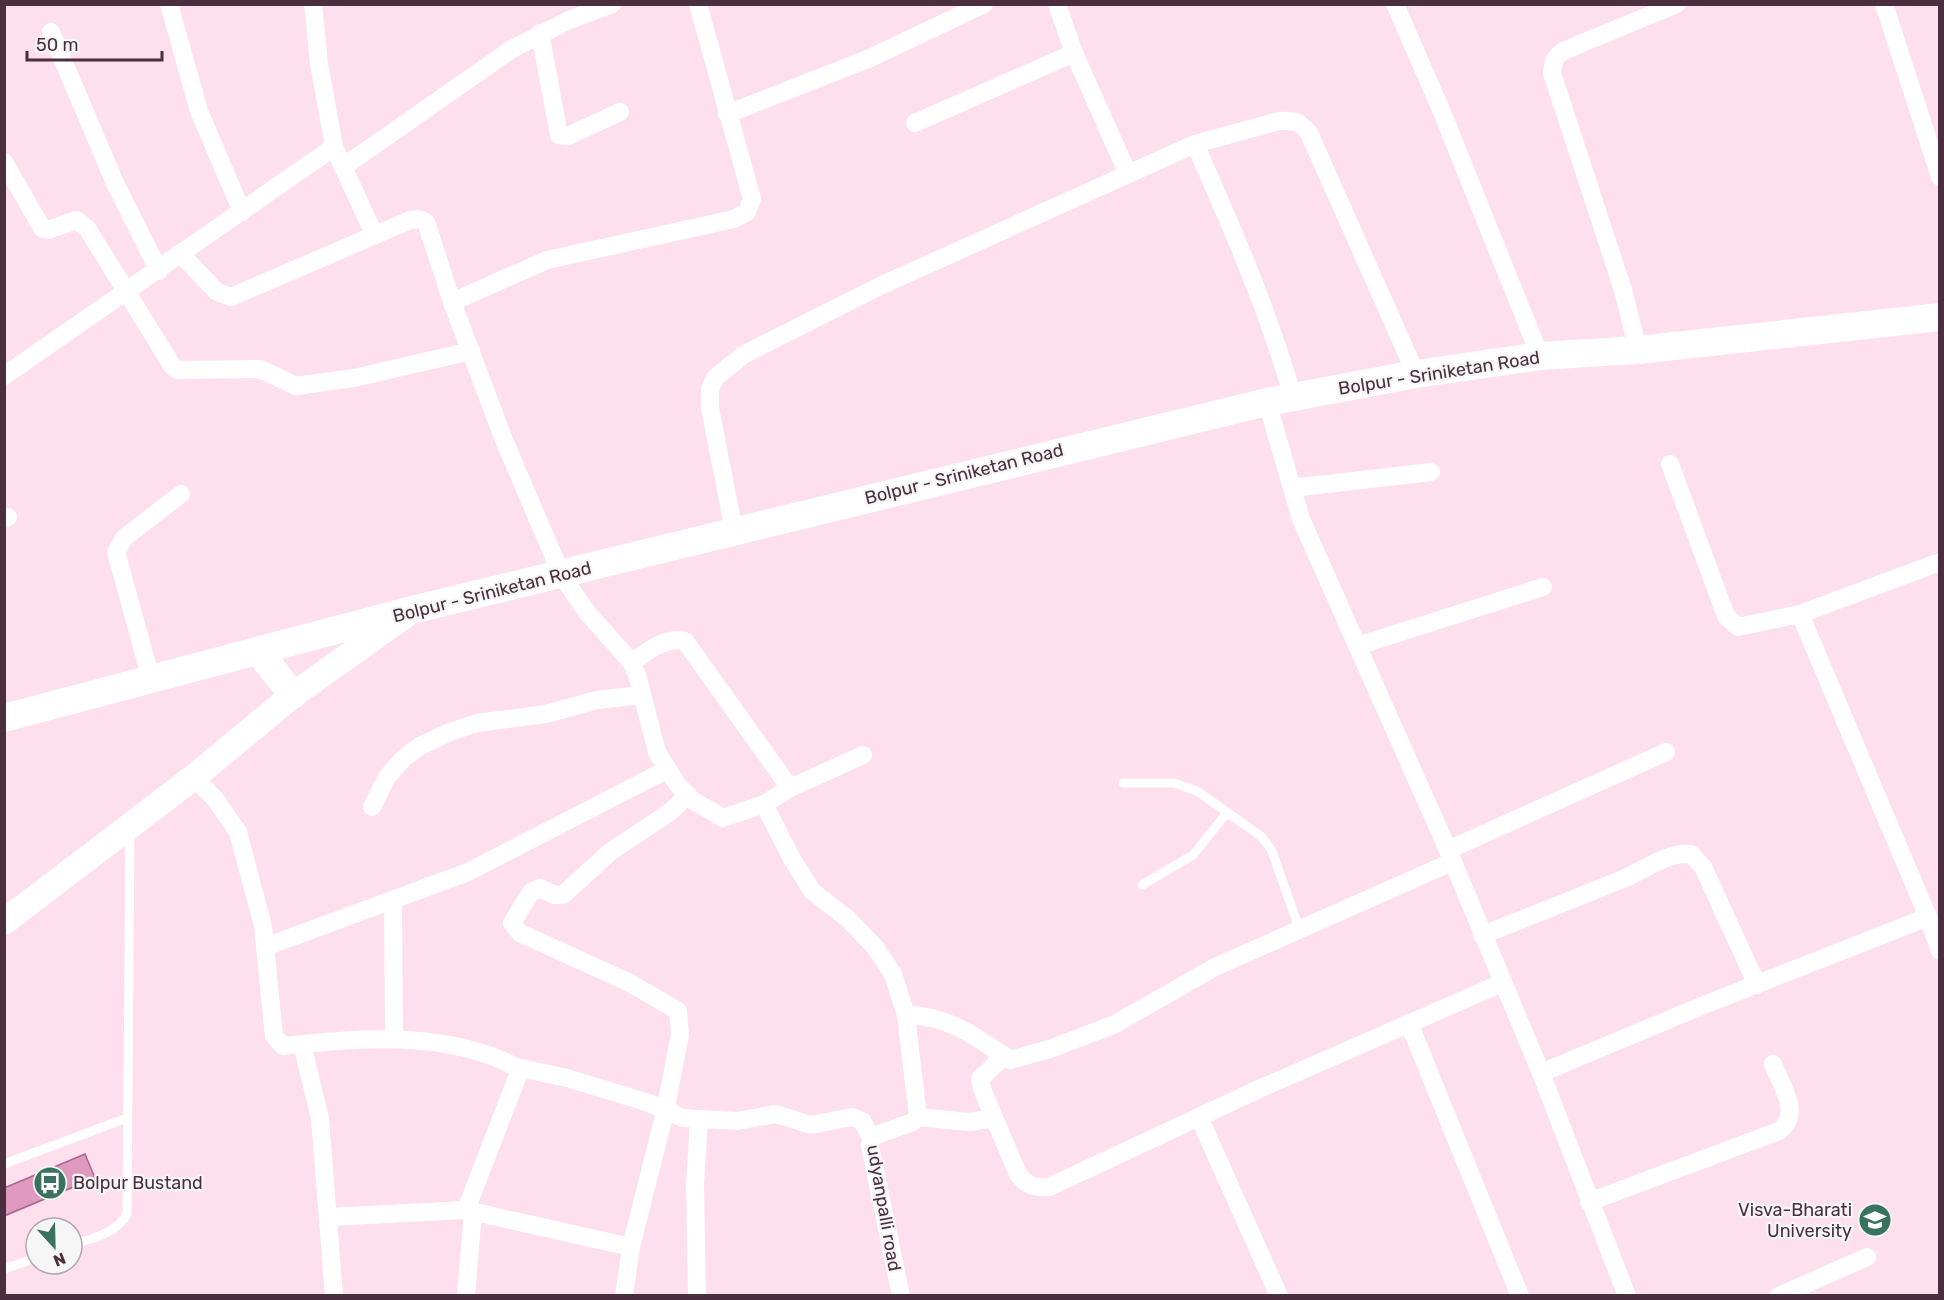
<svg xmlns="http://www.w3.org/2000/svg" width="1944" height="1300" font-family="Rubik,sans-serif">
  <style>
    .building { fill: #df98be; stroke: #a7668a; stroke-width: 1.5 }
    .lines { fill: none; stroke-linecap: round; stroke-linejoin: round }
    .lane { stroke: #fff; stroke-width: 9 }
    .street { stroke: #fff; stroke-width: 18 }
    .secondary { stroke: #fff; stroke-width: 26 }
    .primary { stroke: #fff; stroke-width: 28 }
    .labels { text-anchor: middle; stroke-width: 4.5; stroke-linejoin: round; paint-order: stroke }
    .street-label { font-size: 18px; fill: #4b2f3e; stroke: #f6f6f6 }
    .poi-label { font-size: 18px; fill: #4b2f3e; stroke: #f6f6f6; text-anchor: start }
  </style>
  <rect width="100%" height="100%" fill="#fddfee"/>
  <!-- building -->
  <path class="building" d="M 85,1154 L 95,1178 L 4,1216 L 4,1188 Z"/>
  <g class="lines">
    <!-- lane -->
    <g class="lane">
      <path d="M 1123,783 L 1174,783 L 1197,791 L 1262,837 L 1272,851 L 1300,931"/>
      <path d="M 1142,885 L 1193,855 L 1226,814"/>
      <path d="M 4,1164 L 127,1118"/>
      <path d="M 72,1245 C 92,1238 116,1234 127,1214 L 130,832"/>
      <path d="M 4,1269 L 36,1258"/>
    </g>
    <!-- street -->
    <g class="street">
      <path d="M 169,4 L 199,111 L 242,212"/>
      <path d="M 313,4 L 319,64 L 334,147 L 374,234"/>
      <path d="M 1057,4 L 1074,53 L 1128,174"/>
      <path d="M 1395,4 L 1442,112 L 1540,356"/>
      <path d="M 1884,4 L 1940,177"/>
      <path d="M 51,32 L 115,183 L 159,271"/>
      <path d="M 540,33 L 559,135 L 568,136 L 620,112"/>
      <path d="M 727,114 L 868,59 L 984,4"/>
      <path d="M 915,123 L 1074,53"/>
      <path d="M 1195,144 C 1232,228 1268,309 1293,398"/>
      <path d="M 4,162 L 42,228 L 48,230 L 76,220 L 87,228 L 173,367 L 178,370 L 260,369 L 296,386 L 354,378 L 471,351"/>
      <path d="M 343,167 L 512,49 L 569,20 L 612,4"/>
      <path d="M 180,253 L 217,292 L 231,297 L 410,220 L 419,219 L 426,222 L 452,302 L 504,440 L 562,576 L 586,611 L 632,663 L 637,675 L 657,752 L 677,784 L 692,800 L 723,818 L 764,804 L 792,859 L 812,891 L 848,919 L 875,947 L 893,974 L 906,1015 L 918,1117 L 913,1122 L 871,1137 L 870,1146 L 901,1296"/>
      <path d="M 452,302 L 547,260 L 734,219 L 747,212 L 752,199 L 698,4"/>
      <path d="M 1638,350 L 1623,290 L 1552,73 C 1553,62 1554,58 1563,51 L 1677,4"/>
      <path d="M 4,376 L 334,147"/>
      <path d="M 1267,402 L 1301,519 L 1448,850 L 1541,1073 L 1627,1296"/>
      <path d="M 1670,464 L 1726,616 L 1738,627 L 1800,614"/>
      <path d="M 1292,488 L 1431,472"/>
      <path d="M 4,519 L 8,517"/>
      <path d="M 734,531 L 710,408 L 710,389 L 715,378 L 743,355 L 880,286 L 1195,144 L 1279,121 C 1294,120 1299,121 1309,133 L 1416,374"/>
      <path d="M 1940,562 L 1800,614 L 1928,917 L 1940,951"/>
      <path d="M 1357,646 L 1543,587"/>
      <path d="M 632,663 C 648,651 663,637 685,641 L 790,788"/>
      <path d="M 151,679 L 116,552 L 124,538 L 181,494"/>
      <path d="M 194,777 L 215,799 L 238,832 L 263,926 L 274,1036 L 283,1046 C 360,1038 445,1030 516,1067 L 518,1075 L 466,1210 L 631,1247 L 624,1296"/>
      <path d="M 764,804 L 790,788 L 863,755"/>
      <path d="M 372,807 L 387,777 L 404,758 L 420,746 L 450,732 L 477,723 L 546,714 L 597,700 L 642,695"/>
      <path d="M 1448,850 L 1666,752"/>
      <path d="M 393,901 L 394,1038"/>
      <path d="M 1482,935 C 1529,917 1576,898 1623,879 C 1645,870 1666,852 1691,854 L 1703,867 L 1757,985"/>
      <path d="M 265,947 L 468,872 L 668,769"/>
      <path d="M 906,1015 C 947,1015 977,1037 1010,1060 L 1050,1049 L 1115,1024 L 1215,967 L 1452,862"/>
      <path d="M 1409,1023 L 1520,1296"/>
      <path d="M 302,1044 L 320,1119 L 334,1296"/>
      <path d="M 1004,1056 L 980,1079 L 982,1089 L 1018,1174 C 1027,1186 1034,1188 1049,1187 L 1259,1089 L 1502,983"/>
      <path d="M 516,1067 L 567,1078 L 649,1103 L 683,1118 L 737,1121 L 776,1114 L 811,1125 L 852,1117 L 862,1121 L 871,1137"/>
      <path d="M 1541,1073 L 1699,1007 L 1928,917"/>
      <path d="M 918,1117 L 969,1122 L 994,1118"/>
      <path d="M 1199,1117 L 1279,1296"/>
      <path d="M 1589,1202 L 1779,1131 C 1802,1114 1782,1087 1773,1064"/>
      <path d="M 329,1217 L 466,1210"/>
      <path d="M 631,1247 L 665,1112 L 680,1034 L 678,1011 L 630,983 L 520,933 L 512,923 L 531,892 L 540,888 L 555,895 L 563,895 L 610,852 L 670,812 L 688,795"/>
      <path d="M 466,1296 L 473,1212"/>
      <path d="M 697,1296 L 695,1184 L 699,1120"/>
      <path d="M 1779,1296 L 1867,1257"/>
    </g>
    <!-- secondary -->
    <path class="secondary" d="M 4,922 L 194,777 L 293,695 L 407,614"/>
    <!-- primary -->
    <g class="primary">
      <path d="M 258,651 L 293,695"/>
      <path d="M 4,718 L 412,610 L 1267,402 L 1416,374 L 1540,356 L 1638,350 L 1940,317"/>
    </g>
  </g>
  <!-- icons -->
  <defs>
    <symbol id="bus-disc" viewBox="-11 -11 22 22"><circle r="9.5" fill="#39735d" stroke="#f6f6f6"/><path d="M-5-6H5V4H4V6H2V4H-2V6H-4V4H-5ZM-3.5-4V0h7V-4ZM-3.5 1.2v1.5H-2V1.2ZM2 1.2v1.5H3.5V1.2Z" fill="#fff"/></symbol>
    <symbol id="university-disc" viewBox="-11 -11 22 22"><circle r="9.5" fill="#39735d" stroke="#f6f6f6"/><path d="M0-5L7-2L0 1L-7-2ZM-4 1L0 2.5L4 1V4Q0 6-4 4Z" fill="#fff"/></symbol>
  </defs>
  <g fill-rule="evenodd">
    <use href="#bus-disc" x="31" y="1164" width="38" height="38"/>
    <use href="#university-disc" x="1856" y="1201" width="38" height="38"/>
  </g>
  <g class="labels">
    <!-- street labels -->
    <g class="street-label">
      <text transform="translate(1439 373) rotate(-9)" y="6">Bolpur - Sriniketan Road</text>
      <text transform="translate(964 474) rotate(-14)" y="6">Bolpur - Sriniketan Road</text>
      <text transform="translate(492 592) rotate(-14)" y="6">Bolpur - Sriniketan Road</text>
      <text transform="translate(884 1208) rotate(80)" y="6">udyanpalli road</text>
    </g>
    <!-- poi labels -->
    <g class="poi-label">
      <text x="73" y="1189">Bolpur Bustand</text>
      <text x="1852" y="1216" text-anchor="end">Visva-Bharati<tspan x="1852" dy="21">University</tspan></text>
    </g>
  </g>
  <!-- border -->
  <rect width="1944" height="1300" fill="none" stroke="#4b2f3e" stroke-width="12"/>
  <!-- north arrow -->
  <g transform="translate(54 1246) rotate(158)"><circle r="28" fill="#f6f6f6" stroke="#b2a6ac" stroke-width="1.5"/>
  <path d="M0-4.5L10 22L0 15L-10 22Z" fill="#39735d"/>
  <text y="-9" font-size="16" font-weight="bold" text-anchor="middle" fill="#4b2f3e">N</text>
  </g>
  <!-- scale -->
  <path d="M27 51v9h135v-9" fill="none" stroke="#4b2f3e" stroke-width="3"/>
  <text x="36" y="51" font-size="18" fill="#4b2f3e" stroke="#f6f6f6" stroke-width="4.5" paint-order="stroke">50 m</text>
</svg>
